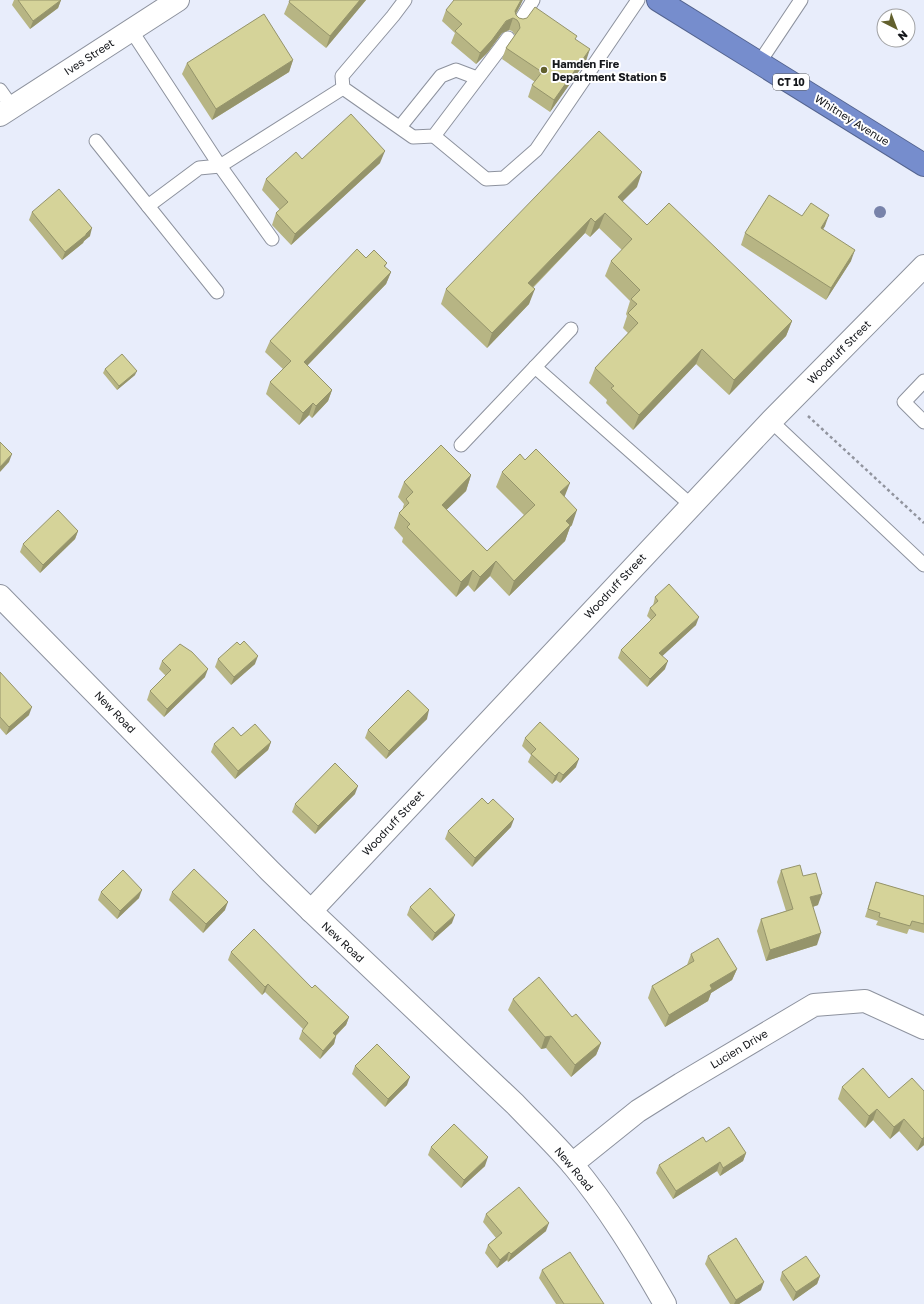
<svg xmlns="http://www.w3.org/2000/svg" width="924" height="1304" font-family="'Golos Text',sans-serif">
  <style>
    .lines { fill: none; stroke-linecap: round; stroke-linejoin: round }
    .lane-casing { stroke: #8d929e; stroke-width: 15 }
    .street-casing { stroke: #8d929e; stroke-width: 24 }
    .secondary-casing { stroke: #8d929e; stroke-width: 24 }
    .highway-casing { stroke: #54648f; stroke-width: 24 }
    .path { stroke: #91949e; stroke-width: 2.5; stroke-dasharray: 3 3; stroke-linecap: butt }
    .lane { stroke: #fff; stroke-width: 13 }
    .street { stroke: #fff; stroke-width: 22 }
    .secondary { stroke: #fff; stroke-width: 22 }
    .highway { stroke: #768dcd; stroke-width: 22 }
    .tree { fill: #7883aa }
    .wall { fill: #b7b584 }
    .shaded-wall { fill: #95946b }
    .building { fill: #d5d399; stroke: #95946b }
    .poi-dot { fill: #62602d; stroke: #fff; stroke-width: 1.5 }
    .labels { text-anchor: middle; stroke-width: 4; stroke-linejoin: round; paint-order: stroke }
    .shield { fill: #fff; stroke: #5b5d5f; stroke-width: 1 }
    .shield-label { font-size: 10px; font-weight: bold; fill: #15171b }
    .street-label { font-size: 11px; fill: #15171b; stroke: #fff }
    .poi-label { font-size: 11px; font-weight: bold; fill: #15171b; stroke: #fff; text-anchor: start }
  </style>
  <rect width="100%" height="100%" fill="#e8edfb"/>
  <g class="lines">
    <defs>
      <g id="lane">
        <path d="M 405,0 L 393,16 L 342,76 L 343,88 L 413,137 L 434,136 L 508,38"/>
        <path d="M 519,23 L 533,0"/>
        <path d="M 131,30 L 220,166 L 272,239"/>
        <path d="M 759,63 L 801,0"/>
        <path d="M 0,90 L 12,107"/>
        <path d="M 400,127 L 441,76 L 456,70 L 477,78"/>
        <path d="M 434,136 L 486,179 L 504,178 L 536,150 L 638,0"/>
        <path d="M 96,141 L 148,206"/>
        <path d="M 217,292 L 148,206 L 199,168 L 220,166 L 343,88"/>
        <path d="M 535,367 L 571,329"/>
        <path d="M 924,381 L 904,402 L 924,422"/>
        <path d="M 771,421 L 924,565"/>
        <path d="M 461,445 L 535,367 L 691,505"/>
      </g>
      <g id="street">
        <path d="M 0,596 L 270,871 L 311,911 L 515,1104 C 534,1124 554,1143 572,1164 C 608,1207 637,1255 665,1304"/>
        <path d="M 311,911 L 771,421 L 924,266"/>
        <path d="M 572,1164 L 638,1111 L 681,1084 L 814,1005 L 865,1001 L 924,1028"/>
      </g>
      <path id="secondary" d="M 0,115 L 178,0"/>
      <path id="highway" d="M 658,0 L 924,165"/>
    </defs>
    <!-- lane casing -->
    <use href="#lane" class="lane-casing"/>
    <!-- street casing -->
    <use href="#street" class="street-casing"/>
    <!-- secondary casing -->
    <use href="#secondary" class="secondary-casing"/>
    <!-- highway casing -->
    <use href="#highway" class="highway-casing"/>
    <!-- path -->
    <path class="path" d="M 808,416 L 924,523"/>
    <!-- lane -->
    <use href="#lane" class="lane"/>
    <!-- street -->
    <use href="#street" class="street"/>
    <!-- secondary -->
    <use href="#secondary" class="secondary"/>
    <!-- highway -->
    <use href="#highway" class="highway"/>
  </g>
  <!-- trees -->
  <circle class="tree" cx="880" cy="212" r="6"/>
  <!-- wall -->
  <g class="wall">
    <path d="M 14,0 L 61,0 L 58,8 L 30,29 L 12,5 Z"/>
    <path d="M 290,0 L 366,0 L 326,48 L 284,14 L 289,2 Z"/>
    <path d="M 521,4 L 516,14 L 519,18 L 576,40 L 586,61 L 550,112 L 528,97 L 532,85 L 535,82 L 502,59 L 506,48 L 515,35 L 512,31 L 509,30 L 502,33 L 488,52 L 476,64 L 451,43 L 455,33 L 442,21 L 446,10 Z"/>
    <path d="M 293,60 L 289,72 L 212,120 L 182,74 L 187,63 Z"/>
    <path d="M 302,159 L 380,163 L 291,245 L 272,225 L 276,213 L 280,210 L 262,190 L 266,179 Z"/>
    <path d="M 637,187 L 622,201 L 647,225 L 792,321 L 786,336 L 729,395 L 696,364 L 633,430 L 606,403 L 607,400 L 589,383 L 595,368 L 628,333 L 623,328 L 627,316 L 626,314 L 630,301 L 605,276 L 611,261 L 622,250 L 599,228 L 590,237 L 585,233 L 533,288 L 529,304 L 487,348 L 441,304 L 446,289 Z"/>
    <path d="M 32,212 L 90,236 L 84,241 L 83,243 L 62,260 L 29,220 Z"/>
    <path d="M 802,216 L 825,226 L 823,229 L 851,261 L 826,300 L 741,245 L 745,233 Z"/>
    <path d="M 387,263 L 385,267 L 391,272 L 386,284 L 307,366 L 332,390 L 328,401 L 312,418 L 309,415 L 299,425 L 266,394 L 270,382 L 283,369 L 265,352 L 270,341 Z"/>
    <path d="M 105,369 L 135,375 L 117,390 L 103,373 Z"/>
    <path d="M 502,472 L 565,497 L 572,525 L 570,527 L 565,541 L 509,596 L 490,576 L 474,592 L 468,585 L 456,597 L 402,542 L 403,538 L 394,528 L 399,513 L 402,511 L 404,504 L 398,497 L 404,482 L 471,475 L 466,491 L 446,510 L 487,551 L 524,515 L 496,487 Z"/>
    <path d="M 78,531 L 75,539 L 40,573 L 20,552 L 23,544 Z"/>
    <path d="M 655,597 L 696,625 L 662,656 L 665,669 L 647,687 L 618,658 L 621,650 L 651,620 L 647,616 L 650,608 L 653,606 Z"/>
    <path d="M 218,659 L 255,664 L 231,685 L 215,667 Z"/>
    <path d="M 162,661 L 205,677 L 164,717 L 147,700 L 150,691 L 166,676 L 159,669 Z"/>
    <path d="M 0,672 L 29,715 L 6,735 L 0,728 Z"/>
    <path d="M 427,719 L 386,759 L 365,738 L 368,730 Z"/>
    <path d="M 241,736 L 271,742 L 268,750 L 235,779 L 211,752 L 214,744 Z"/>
    <path d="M 525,738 L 576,767 L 560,783 L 556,780 L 552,784 L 528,762 L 531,755 L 522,746 Z"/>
    <path d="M 355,794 L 315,834 L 292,812 L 295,804 Z"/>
    <path d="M 511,827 L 472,867 L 445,839 L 448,831 Z"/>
    <path d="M 781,870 L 803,876 L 818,905 L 813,907 L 817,945 L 766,961 L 757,931 L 761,919 L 786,911 L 777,882 Z"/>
    <path d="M 876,882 L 924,896 L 924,933 L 909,929 L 907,934 L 876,925 L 878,921 L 865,917 Z"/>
    <path d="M 101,892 L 139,898 L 117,919 L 98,900 Z"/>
    <path d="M 172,892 L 225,910 L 203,933 L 169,900 Z"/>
    <path d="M 410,907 L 452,923 L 432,941 L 407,915 Z"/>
    <path d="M 231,952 L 312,988 L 349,1017 L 346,1025 L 336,1036 L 334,1044 L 320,1059 L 299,1039 L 302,1031 L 303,1029 L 265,992 L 262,995 L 228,960 Z"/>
    <path d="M 691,954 L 737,969 L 732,980 L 711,993 L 708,1001 L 665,1027 L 648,998 L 652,986 L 687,965 Z"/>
    <path d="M 513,999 L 572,1017 L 601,1043 L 596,1055 L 571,1077 L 546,1048 L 541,1049 L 508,1010 Z"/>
    <path d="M 355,1066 L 407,1085 L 385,1107 L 352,1074 Z"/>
    <path d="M 842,1087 L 889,1098 L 924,1091 L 924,1145 L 917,1151 L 899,1131 L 890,1139 L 873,1120 L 865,1128 L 838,1099 Z"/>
    <path d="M 706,1142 L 746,1153 L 743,1161 L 720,1176 L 717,1171 L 673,1199 L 656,1173 L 659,1165 Z"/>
    <path d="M 431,1147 L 485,1166 L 461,1188 L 428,1155 Z"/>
    <path d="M 486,1214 L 546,1231 L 508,1262 L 507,1260 L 497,1268 L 485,1253 L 488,1245 L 496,1238 L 483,1222 Z"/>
    <path d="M 708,1256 L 761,1290 L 739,1304 L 730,1304 L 705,1264 Z"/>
    <path d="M 542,1270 L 604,1304 L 556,1304 L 539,1278 Z"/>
    <path d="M 782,1272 L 820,1276 L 817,1284 L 793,1301 L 780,1280 Z"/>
  </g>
  <!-- shaded-wall -->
  <g class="shaded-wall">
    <path d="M 61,0 L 58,8 L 30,29 L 33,21 Z"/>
    <path d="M 360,0 L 366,0 L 326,48 L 330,36 Z"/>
    <path d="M 521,0 L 523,0 L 521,4 L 513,18 L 509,30 L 502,33 L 488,52 L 476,64 L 480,53 L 515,11 Z"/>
    <path d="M 590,49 L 586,61 L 550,112 L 554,100 Z"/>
    <path d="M 293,60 L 289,72 L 212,120 L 216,109 Z"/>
    <path d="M 385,151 L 380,163 L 291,245 L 295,234 Z"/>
    <path d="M 642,172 L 637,187 L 612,212 L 618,197 Z"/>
    <path d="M 605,213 L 599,228 L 590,237 L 595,222 Z"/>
    <path d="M 829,215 L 825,226 L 817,239 L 821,228 Z"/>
    <path d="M 591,218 L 585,233 L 522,298 L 528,283 Z"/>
    <path d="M 92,228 L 90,236 L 84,241 L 83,243 L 62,260 L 65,252 Z"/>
    <path d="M 855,250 L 851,261 L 826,300 L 831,288 Z"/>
    <path d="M 391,272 L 386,284 L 299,374 L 304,362 Z"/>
    <path d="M 535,289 L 529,304 L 487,348 L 492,333 Z"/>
    <path d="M 792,321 L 786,336 L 729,395 L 734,380 Z"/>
    <path d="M 702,349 L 696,364 L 633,430 L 639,415 Z"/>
    <path d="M 137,371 L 135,375 L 117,390 L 119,386 Z"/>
    <path d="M 332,390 L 328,401 L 312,418 L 316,406 Z"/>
    <path d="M 313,403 L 309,415 L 299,425 L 303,413 Z"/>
    <path d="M 12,454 L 9,462 L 0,472 L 0,467 Z"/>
    <path d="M 471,475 L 466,491 L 436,520 L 442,505 Z"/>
    <path d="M 570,483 L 564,498 L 560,492 Z"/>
    <path d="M 577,510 L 572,525 L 570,527 L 565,541 L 509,596 L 514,581 L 566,521 Z"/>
    <path d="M 78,531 L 75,539 L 40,573 L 43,565 Z"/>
    <path d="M 496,561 L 490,576 L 474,592 L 480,577 Z"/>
    <path d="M 473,570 L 468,585 L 456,597 L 461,582 Z"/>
    <path d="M 699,617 L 696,625 L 657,661 L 659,653 Z"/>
    <path d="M 258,656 L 255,664 L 231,685 L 234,677 Z"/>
    <path d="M 668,661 L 665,669 L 647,687 L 650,679 Z"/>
    <path d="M 208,669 L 205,677 L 164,717 L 167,709 Z"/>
    <path d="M 32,707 L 29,715 L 6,735 L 9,727 Z"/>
    <path d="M 429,710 L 427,719 L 386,759 L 389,751 Z"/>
    <path d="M 271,742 L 268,750 L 235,779 L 238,771 Z"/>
    <path d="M 579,759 L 576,767 L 560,783 L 563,775 Z"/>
    <path d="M 559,772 L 556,780 L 552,784 L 555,776 Z"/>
    <path d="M 358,786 L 355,794 L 315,834 L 318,826 Z"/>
    <path d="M 514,819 L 511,827 L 472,867 L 475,858 Z"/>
    <path d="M 142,890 L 139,898 L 117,919 L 120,911 Z"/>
    <path d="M 822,894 L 818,905 L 806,909 L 810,897 Z"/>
    <path d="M 228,902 L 225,910 L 203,933 L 206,924 Z"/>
    <path d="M 455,915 L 452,923 L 432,941 L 435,933 Z"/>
    <path d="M 821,933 L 817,945 L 766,961 L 770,950 Z"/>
    <path d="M 737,969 L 732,980 L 711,993 L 708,1001 L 665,1027 L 669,1015 L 710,985 Z"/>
    <path d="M 268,984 L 265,992 L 262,995 L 265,987 Z"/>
    <path d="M 349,1017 L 346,1025 L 330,1041 L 333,1033 Z"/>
    <path d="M 336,1036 L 334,1044 L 320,1059 L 323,1051 Z"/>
    <path d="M 551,1036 L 546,1048 L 541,1049 L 545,1037 Z"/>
    <path d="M 601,1043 L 596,1055 L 571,1077 L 575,1065 Z"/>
    <path d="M 410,1077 L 407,1085 L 385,1107 L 388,1099 Z"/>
    <path d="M 877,1109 L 873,1120 L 865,1128 L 869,1116 Z"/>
    <path d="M 904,1119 L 899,1131 L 890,1139 L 894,1127 Z"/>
    <path d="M 924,1137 L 924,1145 L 917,1151 L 922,1139 Z"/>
    <path d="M 746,1153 L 743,1161 L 720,1176 L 723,1168 Z"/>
    <path d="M 488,1157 L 485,1166 L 461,1188 L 464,1180 Z"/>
    <path d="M 720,1162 L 717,1171 L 673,1199 L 676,1191 Z"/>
    <path d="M 549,1223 L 546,1231 L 508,1262 L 511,1254 Z"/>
    <path d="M 509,1252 L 507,1260 L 497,1268 L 500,1260 Z"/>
    <path d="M 820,1276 L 817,1284 L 793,1301 L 796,1292 Z"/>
    <path d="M 764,1282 L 761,1290 L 739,1304 L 734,1304 L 736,1300 Z"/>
  </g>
  <!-- building -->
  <g class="building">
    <path d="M 18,0 L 61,0 L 33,21 Z"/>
    <path d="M 290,0 L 360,0 L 330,36 L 289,2 Z"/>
    <path d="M 454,0 L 521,0 L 515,11 L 516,15 L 519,18 L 523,19 L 527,18 L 535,7 L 577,36 L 575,39 L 590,49 L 554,100 L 532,85 L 542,72 L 506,48 L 520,28 L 519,23 L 517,20 L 513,18 L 506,21 L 492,40 L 480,53 L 455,31 L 462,24 L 446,10 Z"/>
    <path d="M 264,14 L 293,60 L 216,109 L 187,63 Z"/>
    <path d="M 351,114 L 385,151 L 295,234 L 276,213 L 288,202 L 266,179 L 296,152 L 302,159 Z"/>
    <path d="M 599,131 L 642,172 L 618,197 L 647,225 L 669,203 L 792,321 L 734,380 L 702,349 L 639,415 L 611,388 L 614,386 L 595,368 L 638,323 L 628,313 L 637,304 L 631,299 L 640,290 L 611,261 L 632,239 L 605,213 L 595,222 L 591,218 L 528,283 L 535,289 L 492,333 L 446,289 Z"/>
    <path d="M 59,189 L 92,228 L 86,234 L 86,235 L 65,252 L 32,212 Z"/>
    <path d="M 769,195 L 802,216 L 811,203 L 829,215 L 821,228 L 855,250 L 831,288 L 745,233 Z"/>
    <path d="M 357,249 L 366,258 L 374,250 L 387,263 L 384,266 L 391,272 L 304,362 L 332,390 L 316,406 L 313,403 L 303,413 L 270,382 L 291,361 L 270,341 Z"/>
    <path d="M 122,354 L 137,371 L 119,386 L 105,369 Z"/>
    <path d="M 0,442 L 12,454 L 0,467 Z"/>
    <path d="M 441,445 L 471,475 L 442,505 L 487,551 L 535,505 L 502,472 L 520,454 L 525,460 L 536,449 L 570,483 L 560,492 L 577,510 L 566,521 L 570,525 L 514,581 L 496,561 L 480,577 L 473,570 L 461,582 L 407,527 L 410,524 L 399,513 L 409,503 L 406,499 L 413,492 L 404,482 Z"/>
    <path d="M 58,510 L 78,531 L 43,565 L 23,544 Z"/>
    <path d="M 669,584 L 699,617 L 659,653 L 668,661 L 650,679 L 621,650 L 656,615 L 650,608 L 658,601 L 655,597 Z"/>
    <path d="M 244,641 L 258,656 L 234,677 L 218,659 L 237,642 L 240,645 Z"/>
    <path d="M 180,644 L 192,652 L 208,669 L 167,709 L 150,691 L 171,670 L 162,661 Z"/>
    <path d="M 0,672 L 32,707 L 9,727 L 0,717 Z"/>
    <path d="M 408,690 L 429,710 L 389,751 L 368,730 Z"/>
    <path d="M 540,722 L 579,759 L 563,775 L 559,772 L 555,776 L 531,754 L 536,749 L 525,738 Z"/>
    <path d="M 255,724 L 271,742 L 238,771 L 214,744 L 233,727 L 241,736 Z"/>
    <path d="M 335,763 L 358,786 L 318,826 L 295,804 Z"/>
    <path d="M 482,798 L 488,804 L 493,799 L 514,819 L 475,858 L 448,831 Z"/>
    <path d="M 800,865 L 803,876 L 816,873 L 822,894 L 810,897 L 821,933 L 770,950 L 761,919 L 793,909 L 781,870 Z"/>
    <path d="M 194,869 L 228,902 L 206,924 L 172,892 Z"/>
    <path d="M 123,870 L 142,890 L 120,911 L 101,892 Z"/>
    <path d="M 876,882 L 924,896 L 924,924 L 912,921 L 910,926 L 879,917 L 880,913 L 868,909 Z"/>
    <path d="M 430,888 L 455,915 L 435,933 L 410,907 Z"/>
    <path d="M 254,929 L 312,988 L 315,985 L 349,1017 L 333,1033 L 336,1036 L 323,1051 L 302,1031 L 308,1023 L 268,984 L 265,987 L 231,952 Z"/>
    <path d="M 718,938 L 737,969 L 710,985 L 712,989 L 669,1015 L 652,986 L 694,961 L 691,954 Z"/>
    <path d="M 539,977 L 572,1017 L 576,1014 L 601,1043 L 575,1065 L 551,1036 L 545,1037 L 513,999 Z"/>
    <path d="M 377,1044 L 410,1077 L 388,1099 L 355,1066 Z"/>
    <path d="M 863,1068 L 889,1098 L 912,1078 L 924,1091 L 924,1137 L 922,1139 L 904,1119 L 894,1127 L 877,1109 L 869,1116 L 842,1087 Z"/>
    <path d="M 454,1124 L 488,1157 L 464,1180 L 431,1147 Z"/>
    <path d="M 729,1127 L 746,1153 L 723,1168 L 720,1162 L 676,1191 L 659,1165 L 703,1137 L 706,1142 Z"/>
    <path d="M 519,1187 L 549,1223 L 511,1254 L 509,1252 L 500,1260 L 488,1245 L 502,1233 L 486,1214 Z"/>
    <path d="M 736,1238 L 764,1282 L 736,1300 L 708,1256 Z"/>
    <path d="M 570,1252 L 604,1304 L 564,1304 L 542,1270 Z"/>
    <path d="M 806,1256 L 820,1276 L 796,1292 L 782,1272 Z"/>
  </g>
  <!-- markers -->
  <circle class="poi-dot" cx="544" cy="70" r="4"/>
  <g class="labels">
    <!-- shield labels -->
    <rect class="shield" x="773" y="74" width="36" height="16" rx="3"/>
    <g class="shield-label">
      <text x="791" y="86">CT 10</text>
    </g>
    <!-- street labels -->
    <g class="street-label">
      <text transform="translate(89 57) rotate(-33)" y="4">Ives Street</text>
      <text transform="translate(852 120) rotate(32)" y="4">Whitney Avenue</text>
      <text transform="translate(839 352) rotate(-45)" y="4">Woodruff Street</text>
      <text transform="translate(615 586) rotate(-47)" y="4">Woodruff Street</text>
      <text transform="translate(115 712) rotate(46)" y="4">New Road</text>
      <text transform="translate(393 823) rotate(-47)" y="4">Woodruff Street</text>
      <text transform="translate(343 942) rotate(43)" y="4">New Road</text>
      <text transform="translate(739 1049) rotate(-31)" y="4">Lucien Drive</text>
      <text transform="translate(574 1169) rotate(50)" y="4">New Road</text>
    </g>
    <!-- poi labels -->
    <g class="poi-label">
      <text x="552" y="68">Hamden Fire<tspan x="552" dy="13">Department Station 5</tspan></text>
    </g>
  </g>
  <!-- north arrow -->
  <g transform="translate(896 28) rotate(138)"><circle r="19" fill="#ffffff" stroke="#a1a2a4"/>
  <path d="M0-3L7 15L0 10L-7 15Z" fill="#62602d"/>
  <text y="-6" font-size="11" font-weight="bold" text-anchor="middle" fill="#15171b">N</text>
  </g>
</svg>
